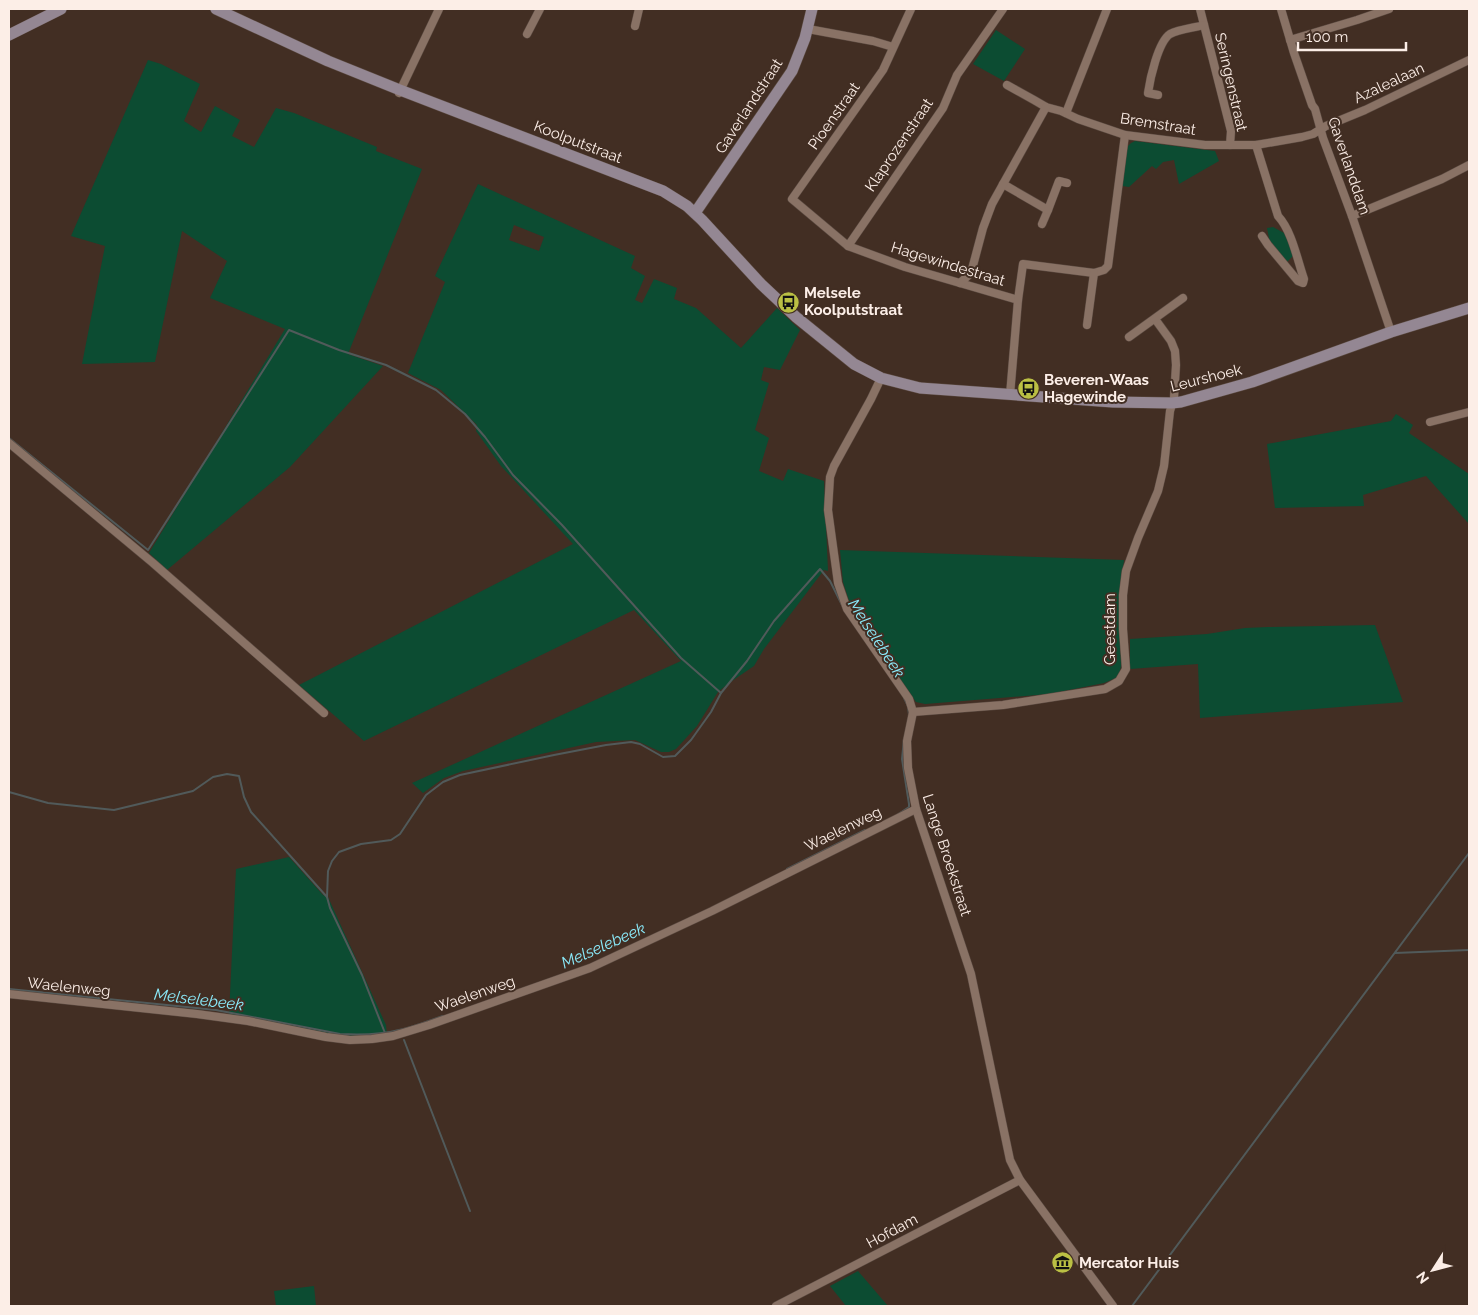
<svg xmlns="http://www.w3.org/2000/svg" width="1478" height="1315" font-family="Raleway,sans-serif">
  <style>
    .green { fill: #0c4c32; fill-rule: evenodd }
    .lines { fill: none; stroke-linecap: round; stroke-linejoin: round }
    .stream { stroke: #515a5a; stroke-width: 2 }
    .street-casing { stroke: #5b4a41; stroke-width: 9 }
    .secondary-casing { stroke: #5b4a41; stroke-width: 12 }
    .street { stroke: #897265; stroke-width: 8 }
    .secondary { stroke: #948793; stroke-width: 11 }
    .labels { text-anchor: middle; stroke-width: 4; stroke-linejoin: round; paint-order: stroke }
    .street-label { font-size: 15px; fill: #fceee7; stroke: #422e23 }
    .poi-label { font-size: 15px; font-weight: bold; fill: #fceee7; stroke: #422e23; text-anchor: start }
    .water-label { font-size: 16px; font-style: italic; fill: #8becfc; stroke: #422e23 }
  </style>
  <rect width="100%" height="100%" fill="#422e23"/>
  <!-- green -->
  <g class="green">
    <path d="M 996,30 L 1025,49 L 1004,81 L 973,64 Z"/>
    <path d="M 148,60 L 161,64 L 200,84 L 184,121 L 201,132 L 215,106 L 240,120 L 232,136 L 254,147 L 276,108 L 294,113 L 377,147 L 376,151 L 422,169 L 348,354 L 383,366 L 290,467 L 167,570 L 149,553 L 285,329 L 210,298 L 227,261 L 182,231 L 155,362 L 82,364 L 105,246 L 71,236 Z"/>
    <path d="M 1135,141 L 1215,151 L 1219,161 L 1179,184 L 1174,160 L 1163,162 L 1156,169 L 1152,166 L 1129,187 L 1122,186 L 1127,147 L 1131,143 Z"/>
    <path d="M 478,184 L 635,256 L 631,268 L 645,276 L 635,300 L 642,303 L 654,279 L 677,288 L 674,299 L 696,308 L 741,348 L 777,308 L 800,330 L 780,370 L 764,367 L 761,380 L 769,383 L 755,430 L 769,438 L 759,471 L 783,481 L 788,469 L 824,481 L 828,571 L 824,570 L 764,649 L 754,666 L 729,683 L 718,692 L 697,726 L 676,749 L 669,752 L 661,752 L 635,740 L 596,742 L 463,771 L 444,778 L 423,793 L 412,783 L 681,661 L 634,610 L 364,741 L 299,685 L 573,544 L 501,466 L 476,431 L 477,425 L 441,390 L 408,373 L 445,282 L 435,276 ZM 514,225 L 544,237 L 539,251 L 509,240 Z"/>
    <path d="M 1273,227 L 1286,234 L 1293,256 L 1287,262 L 1270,243 L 1267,228 Z"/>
    <path d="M 1396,414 L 1413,425 L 1409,433 L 1469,474 L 1469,524 L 1426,476 L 1363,495 L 1364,506 L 1275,508 L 1267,444 L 1391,421 Z"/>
    <path d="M 840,550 L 1124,560 L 1119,602 L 1121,666 L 1119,675 L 1116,678 L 1104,683 L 1049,694 L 925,704 L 916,702 L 851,607 L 843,582 Z"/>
    <path d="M 1375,625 L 1403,702 L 1200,718 L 1198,664 L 1130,669 L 1130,639 L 1207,634 L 1245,628 L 1268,627 Z"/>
    <path d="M 289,857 L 323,895 L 328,897 L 386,1025 L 387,1035 L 363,1037 L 335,1035 L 229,1015 L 236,869 Z"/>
    <path d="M 858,1271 L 888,1306 L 846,1306 L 830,1286 Z"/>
    <path d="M 314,1286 L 316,1306 L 276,1306 L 274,1291 Z"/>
  </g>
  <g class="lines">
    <!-- stream -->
    <g class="stream">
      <path d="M 9,438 L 148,550 L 289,330 L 339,350 L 386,365 L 436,390 L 465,414 L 485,437 L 513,475 L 562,525 L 681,658 L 721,693"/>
      <path d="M 904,698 L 908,706 L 909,715"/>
      <path d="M 9,792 L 48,803 L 114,810 L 193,791 L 213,777 L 227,774 L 239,776 L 244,797 L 251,812 L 327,897 L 330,908 L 362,975 L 385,1033"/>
      <path d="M 897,815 L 909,807 L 909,804 L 902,759 L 904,739"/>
      <path d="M 787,869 L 865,830"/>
      <path d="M 327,897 L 328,871 L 332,861 L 339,852 L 361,844 L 391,840 L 400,834 L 426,795 L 443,782 L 460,775 L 554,755 L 606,745 L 631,742 L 640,744 L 663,757 L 675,756 L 691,740 L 711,712 L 721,693 L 747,661 L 774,621 L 820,569 L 830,581 L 843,607"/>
      <path d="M 1395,953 L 1469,950"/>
      <path d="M 9,989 L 216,1010 L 340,1034 C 360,1035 380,1035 399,1030 C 414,1027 428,1021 443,1016"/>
      <path d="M 404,1040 L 470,1211"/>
      <path d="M 1132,1306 L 1469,853"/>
    </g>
    <defs>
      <g id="street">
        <path d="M 911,9 L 883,70 L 792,199 L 848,246 L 905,267 L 1018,300 L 1010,395"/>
        <path d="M 1200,9 L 1231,131 L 1230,145"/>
        <path d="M 1281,9 L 1294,53 L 1312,105 L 1315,109 L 1323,138 L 1352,216 L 1391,332"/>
        <path d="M 635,26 L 639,9"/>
        <path d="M 808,29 L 873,41 L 893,47"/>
        <path d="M 527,34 L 540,9"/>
        <path d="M 1290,40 L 1357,20 L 1389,9"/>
        <path d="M 1007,85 L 1034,100 L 1046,107 L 1061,111 L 1078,119 L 1125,135 L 1205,145 L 1256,145 L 1302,137 L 1313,134 L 1326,126 L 1365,110 L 1469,60"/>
        <path d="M 399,93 L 439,9"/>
        <path d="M 1158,95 L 1148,93 C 1150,79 1158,42 1170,34 C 1179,29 1193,28 1204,25"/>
        <path d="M 1066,113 L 1107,9"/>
        <path d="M 1256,145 L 1278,216 C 1292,231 1297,259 1304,279 L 1303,283 L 1298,281 L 1268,245 L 1262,236"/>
        <path d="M 1003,184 L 1048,210 L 1042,224"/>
        <path d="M 1048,210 L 1059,181 L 1067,183"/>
        <path d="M 1352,216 L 1442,179 L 1469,165"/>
        <path d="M 848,246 L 943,108 L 957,75 L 1003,9"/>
        <path d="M 960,283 L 971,273 L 983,228 L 992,204 L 1046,107"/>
        <path d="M 1018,300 L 1023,264 L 1094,273 L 1104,270 L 1108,266 L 1125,135"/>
        <path d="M 1087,325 L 1094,273"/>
        <path d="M 1129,337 L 1183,298"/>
        <path d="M 881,378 L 871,399 L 834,466 L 830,477 L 828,510 L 838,583 L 847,609 L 909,699 L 913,712 L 907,741 L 908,768 L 916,809 L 971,974 L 1010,1160 L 1020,1180 L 1113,1306"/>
        <path d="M 1430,422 L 1469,412"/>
        <path d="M 9,443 L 153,563 L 324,713"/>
        <path d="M 913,712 L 1003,705 L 1105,689 L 1119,681 L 1126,669 L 1123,629 L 1123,595 L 1126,571 L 1138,538 L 1158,491 L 1164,466 L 1170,411 L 1174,398 L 1176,365 L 1175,351 L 1171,341 L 1155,319"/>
        <path d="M 9,994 L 197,1014 L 248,1021 L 326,1037 L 350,1040 L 372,1039 L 393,1036 L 429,1025 L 590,968 L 712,911 L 916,809"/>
        <path d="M 776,1306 L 1020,1180"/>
      </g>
      <g id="secondary">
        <path d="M 216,9 L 328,61 L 400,90 L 663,191 L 687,206 L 702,220 L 761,284 L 796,317 L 854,364 L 881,378 L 920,388 L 1113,402 L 1172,403 L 1181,402 L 1252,382 L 1391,332 L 1469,308"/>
        <path d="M 9,35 L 61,9"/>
        <path d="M 695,213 L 792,71 L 805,38 L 812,9"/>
      </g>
    </defs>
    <!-- street casing -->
    <use href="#street" class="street-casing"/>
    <!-- secondary casing -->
    <use href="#secondary" class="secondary-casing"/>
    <!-- street -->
    <use href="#street" class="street"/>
    <!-- secondary -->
    <use href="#secondary" class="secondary"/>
  </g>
  <!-- icons -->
  <defs>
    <symbol id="bus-disc" viewBox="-11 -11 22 22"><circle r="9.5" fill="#bbc044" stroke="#422e23"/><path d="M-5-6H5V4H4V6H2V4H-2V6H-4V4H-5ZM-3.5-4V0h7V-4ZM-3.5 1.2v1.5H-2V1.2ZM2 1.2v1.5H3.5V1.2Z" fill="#111"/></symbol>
    <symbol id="museum-disc" viewBox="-11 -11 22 22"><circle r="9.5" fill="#bbc044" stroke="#422e23"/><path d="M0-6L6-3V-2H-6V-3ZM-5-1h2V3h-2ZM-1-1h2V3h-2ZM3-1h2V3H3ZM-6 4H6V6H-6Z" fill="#111"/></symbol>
  </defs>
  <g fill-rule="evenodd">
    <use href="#bus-disc" x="776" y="290" width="25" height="25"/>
    <use href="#bus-disc" x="1016" y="376" width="25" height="25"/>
    <use href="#museum-disc" x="1050" y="1250" width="25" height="25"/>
  </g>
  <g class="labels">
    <!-- street labels -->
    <g class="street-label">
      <text transform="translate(1231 82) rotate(77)" y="5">Seringenstraat</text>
      <text transform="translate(1389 83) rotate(-25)" y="5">Azalealaan</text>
      <text transform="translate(749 106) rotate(-57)" y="5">Gaverlandstraat</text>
      <text transform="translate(834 116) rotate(-55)" y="5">Pioenstraat</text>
      <text transform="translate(1158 124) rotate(9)" y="5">Bremstraat</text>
      <text transform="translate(578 142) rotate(21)" y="5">Koolputstraat</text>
      <text transform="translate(899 145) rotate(-56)" y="5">Klaprozenstraat</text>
      <text transform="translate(1349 166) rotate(71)" y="5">Gaverlanddam</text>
      <text transform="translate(948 264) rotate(17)" y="5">Hagewindestraat</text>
      <text transform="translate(1206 378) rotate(-14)" y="5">Leurshoek</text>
      <text transform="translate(1110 629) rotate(-90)" y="5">Geestdam</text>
      <text transform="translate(843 829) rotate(-26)" y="5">Waelenweg</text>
      <text transform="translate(947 855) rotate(72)" y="5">Lange Broekstraat</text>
      <text transform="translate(69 987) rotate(6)" y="5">Waelenweg</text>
      <text transform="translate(475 994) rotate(-19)" y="5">Waelenweg</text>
      <text transform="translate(892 1231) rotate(-28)" y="5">Hofdam</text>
    </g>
    <!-- poi labels -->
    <g class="poi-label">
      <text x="804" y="298">Melsele<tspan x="804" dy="17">Koolputstraat</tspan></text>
      <text x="1044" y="385">Beveren-Waas<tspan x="1044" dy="17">Hagewinde</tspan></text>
      <text x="1079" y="1268">Mercator Huis</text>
    </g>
    <!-- water labels -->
    <g class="water-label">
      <text transform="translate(877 638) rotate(57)" y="6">Melselebeek</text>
      <text transform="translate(603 945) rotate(-24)" y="6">Melselebeek</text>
      <text transform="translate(199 999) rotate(7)" y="6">Melselebeek</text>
    </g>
  </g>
  <!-- border -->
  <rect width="1478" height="1315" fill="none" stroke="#fceee7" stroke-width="20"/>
  <!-- north arrow -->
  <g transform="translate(1433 1270) rotate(234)" stroke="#422e23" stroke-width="4" paint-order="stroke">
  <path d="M0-4L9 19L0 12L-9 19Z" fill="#fceee7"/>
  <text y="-8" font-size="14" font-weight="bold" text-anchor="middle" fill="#fceee7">N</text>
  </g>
  <!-- scale -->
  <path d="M1298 42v8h108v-8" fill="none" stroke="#fceee7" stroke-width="2.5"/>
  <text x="1306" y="42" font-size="15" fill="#fceee7" stroke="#422e23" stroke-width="4" paint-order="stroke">100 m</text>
</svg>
